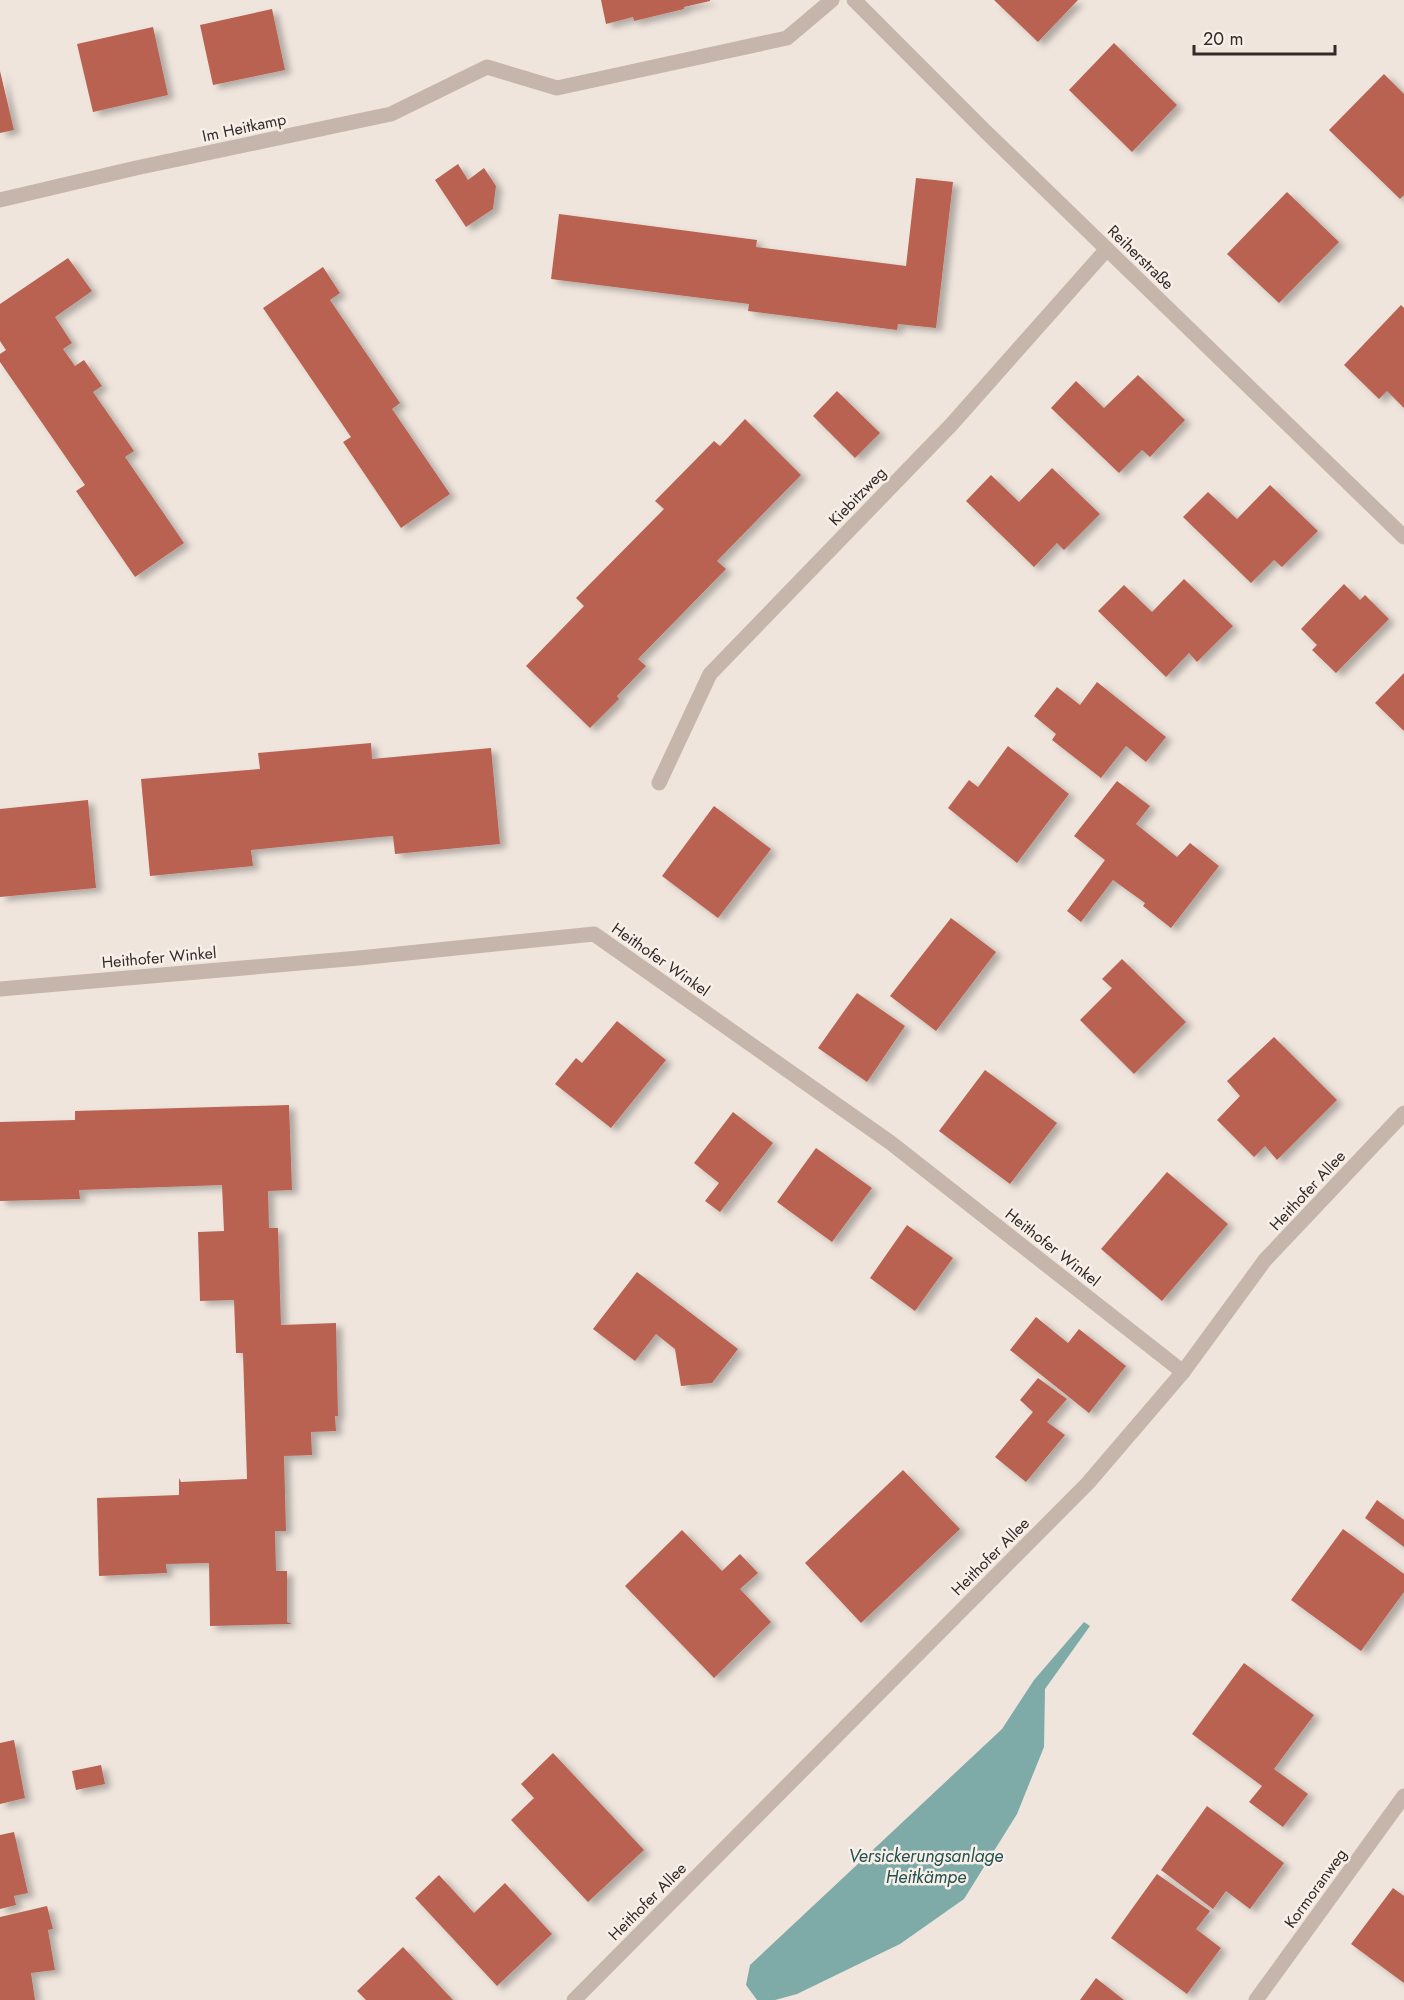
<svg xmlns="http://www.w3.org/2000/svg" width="1404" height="2000" font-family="Jost,sans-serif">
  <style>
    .water { fill: #7eaaa8 }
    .building { fill: #b96251; filter: url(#shadow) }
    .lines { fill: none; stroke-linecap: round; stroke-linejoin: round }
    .minor { stroke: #c6b5aa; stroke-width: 15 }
    .labels { text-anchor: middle; stroke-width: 5; stroke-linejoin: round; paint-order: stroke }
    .street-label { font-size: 16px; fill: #342b29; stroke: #f8efe8 }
    .water-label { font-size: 18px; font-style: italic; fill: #225251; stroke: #f8efe8 }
  </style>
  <defs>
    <filter id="shadow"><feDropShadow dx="6" dy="4" stdDeviation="3" flood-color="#0004"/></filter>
  </defs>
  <rect width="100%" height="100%" fill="#efe5dd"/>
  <!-- water -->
  <path class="water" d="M 1084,1622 L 1090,1626 L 1045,1689 L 1044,1747 L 1017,1814 L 964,1899 L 900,1944 L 797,1994 L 775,2000 L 757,2000 L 746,1985 L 750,1965 L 1002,1729 L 1034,1680 Z"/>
  <!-- building -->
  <g class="building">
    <path d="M 601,0 L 710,0 L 710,1 L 684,7 L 684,9 L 634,21 L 633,17 L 606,24 Z"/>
    <path d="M 994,0 L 1078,0 L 1038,42 Z"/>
    <path d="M 272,9 L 285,70 L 213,85 L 200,25 Z"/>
    <path d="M 153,27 L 168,95 L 93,112 L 77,44 Z"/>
    <path d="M 1114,43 L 1177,105 L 1132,152 L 1069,90 Z"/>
    <path d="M 0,71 L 14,130 L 0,133 Z"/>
    <path d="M 1384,74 L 1404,94 L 1404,195 L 1400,199 L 1329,130 Z"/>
    <path d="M 458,164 L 468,180 L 484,168 L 496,186 L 493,209 L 466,227 L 435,180 Z"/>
    <path d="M 916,178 L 953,182 L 936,328 L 898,324 L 897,330 L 748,311 L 749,304 L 551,279 L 559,214 L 757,240 L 756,247 L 906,266 Z"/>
    <path d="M 1287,192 L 1339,242 L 1279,303 L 1227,254 Z"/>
    <path d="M 68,258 L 92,291 L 55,317 L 72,343 L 63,349 L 75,366 L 84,360 L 102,386 L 93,392 L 134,451 L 125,457 L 184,543 L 135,577 L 76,491 L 85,485 L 0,362 L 0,354 L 6,350 L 0,341 L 0,304 Z"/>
    <path d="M 323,267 L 340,293 L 330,300 L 400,403 L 392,409 L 450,494 L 401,528 L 343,442 L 351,437 L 263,308 Z"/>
    <path d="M 1401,305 L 1404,308 L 1404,408 L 1387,391 L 1379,399 L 1344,365 Z"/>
    <path d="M 1138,375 L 1185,420 L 1150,457 L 1142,450 L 1119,473 L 1051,408 L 1076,381 L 1104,408 Z"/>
    <path d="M 837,391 L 880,433 L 855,458 L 813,416 Z"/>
    <path d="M 745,419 L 801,475 L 717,561 L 726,569 L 638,659 L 646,666 L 617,696 L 619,699 L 590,728 L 526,666 L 584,606 L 576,598 L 664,509 L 655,501 L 714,441 L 720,446 Z"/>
    <path d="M 1052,468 L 1100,514 L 1064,550 L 1057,543 L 1034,567 L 966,501 L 991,475 L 1019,502 Z"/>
    <path d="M 1270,485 L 1318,531 L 1282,567 L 1274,560 L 1251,583 L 1183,517 L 1208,492 L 1237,519 Z"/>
    <path d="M 1184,579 L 1233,626 L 1197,662 L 1189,653 L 1166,677 L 1098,611 L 1124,585 L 1152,612 Z"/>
    <path d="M 1344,584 L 1360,600 L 1365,595 L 1389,619 L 1336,673 L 1312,650 L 1317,645 L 1301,629 Z"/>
    <path d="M 1404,673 L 1404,731 L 1375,703 Z"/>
    <path d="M 1097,682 L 1166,737 L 1146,762 L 1126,746 L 1101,778 L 1052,740 L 1056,734 L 1034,716 L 1057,687 L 1080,705 Z"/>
    <path d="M 371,743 L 372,759 L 491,748 L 500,844 L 395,854 L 393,836 L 380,837 L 251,850 L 253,866 L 150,876 L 141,779 L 260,769 L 258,753 Z"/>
    <path d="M 1008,746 L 1069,794 L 1017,863 L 948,808 L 969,780 L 978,787 Z"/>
    <path d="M 1117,781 L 1150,806 L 1136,824 L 1177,857 L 1190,843 L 1219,866 L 1171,928 L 1143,906 L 1145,903 L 1113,880 L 1081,922 L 1067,911 L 1105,860 L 1074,836 Z"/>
    <path d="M 88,800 L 96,888 L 0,897 L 0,809 Z"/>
    <path d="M 714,806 L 771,849 L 718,918 L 662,876 Z"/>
    <path d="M 951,918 L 996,952 L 936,1031 L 890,996 Z"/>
    <path d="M 1122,959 L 1186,1022 L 1134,1074 L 1080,1020 L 1112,988 L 1102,979 Z"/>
    <path d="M 857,993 L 905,1026 L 867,1082 L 818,1048 Z"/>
    <path d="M 617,1021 L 666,1060 L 611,1128 L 555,1084 L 576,1058 L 582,1063 Z"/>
    <path d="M 1274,1037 L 1337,1100 L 1277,1160 L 1265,1146 L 1254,1157 L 1217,1120 L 1240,1096 L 1227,1081 Z"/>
    <path d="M 985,1070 L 1057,1123 L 1010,1184 L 939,1131 Z"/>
    <path d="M 289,1105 L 292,1190 L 268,1191 L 269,1228 L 278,1228 L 281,1325 L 336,1323 L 338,1416 L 335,1416 L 336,1431 L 311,1432 L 312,1455 L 284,1456 L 286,1531 L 275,1531 L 276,1571 L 287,1571 L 287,1622 L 292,1624 L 210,1626 L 209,1563 L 166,1564 L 167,1573 L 99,1576 L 97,1498 L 179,1495 L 179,1478 L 181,1482 L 247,1479 L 243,1353 L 236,1353 L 234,1300 L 200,1301 L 198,1232 L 224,1231 L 222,1185 L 79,1190 L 80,1199 L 0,1201 L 0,1122 L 75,1120 L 75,1111 Z"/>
    <path d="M 733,1112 L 773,1143 L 720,1212 L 705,1201 L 719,1183 L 694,1163 Z"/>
    <path d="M 816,1148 L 872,1188 L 832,1242 L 777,1202 Z"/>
    <path d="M 1167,1172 L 1228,1224 L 1162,1301 L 1101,1249 Z"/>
    <path d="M 907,1225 L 953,1258 L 915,1311 L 870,1278 Z"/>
    <path d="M 637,1272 L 738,1349 L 712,1383 L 681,1386 L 675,1349 L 656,1334 L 635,1361 L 593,1329 Z"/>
    <path d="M 1036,1317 L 1068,1343 L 1079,1329 L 1126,1366 L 1089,1413 L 1010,1350 Z"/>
    <path d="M 1038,1378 L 1067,1399 L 1047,1422 L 1065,1435 L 1026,1482 L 995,1457 L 1033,1412 L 1020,1400 Z"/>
    <path d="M 903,1470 L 960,1529 L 861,1623 L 805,1563 Z"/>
    <path d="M 1377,1500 L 1404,1520 L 1404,1547 L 1365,1518 Z"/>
    <path d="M 1343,1529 L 1404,1574 L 1404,1592 L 1361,1651 L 1291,1600 Z"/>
    <path d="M 682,1530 L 722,1571 L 740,1554 L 758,1573 L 740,1589 L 771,1622 L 714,1678 L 625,1586 Z"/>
    <path d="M 1244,1663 L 1314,1715 L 1274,1769 L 1308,1794 L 1283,1827 L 1249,1802 L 1262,1786 L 1192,1734 Z"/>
    <path d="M 14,1740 L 25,1798 L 0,1804 L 0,1743 Z"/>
    <path d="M 553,1753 L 644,1850 L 588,1902 L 511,1820 L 534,1798 L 521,1784 Z"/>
    <path d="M 101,1765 L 105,1784 L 76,1790 L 72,1771 Z"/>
    <path d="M 1207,1806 L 1284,1863 L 1250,1909 L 1226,1891 L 1213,1909 L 1161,1870 Z"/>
    <path d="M 14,1832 L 28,1893 L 14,1896 L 16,1905 L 0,1909 L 0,1835 Z"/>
    <path d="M 1157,1874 L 1210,1911 L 1196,1929 L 1221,1948 L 1187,1994 L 1111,1938 Z"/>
    <path d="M 439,1875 L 474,1913 L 505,1883 L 552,1934 L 497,1986 L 415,1898 Z"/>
    <path d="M 1393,1888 L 1404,1896 L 1404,1983 L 1351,1944 Z"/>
    <path d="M 47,1906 L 53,1929 L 48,1930 L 55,1970 L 31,1973 L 35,2000 L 0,2000 L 0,1917 Z"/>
    <path d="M 403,1947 L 453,2000 L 366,2000 L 357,1991 Z"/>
    <path d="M 1096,1978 L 1124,2000 L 1080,2000 Z"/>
  </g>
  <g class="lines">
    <!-- minor -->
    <g class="minor">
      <path d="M 854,0 L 985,131 L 1404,537"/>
      <path d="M 0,200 L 136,168 L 391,114 L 487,67 L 557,88 L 787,38 L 832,0"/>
      <path d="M 659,783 L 710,674 L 951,425 L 1107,249"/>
      <path d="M 0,989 L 359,958 L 594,934 L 891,1143 L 1183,1372"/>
      <path d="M 574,2000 L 1088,1483 L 1183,1372 L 1265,1260 L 1404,1113"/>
      <path d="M 1256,2000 L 1404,1796"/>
    </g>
  </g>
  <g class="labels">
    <!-- street labels -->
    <g class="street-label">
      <text transform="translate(244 127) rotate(-12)" y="6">Im Heitkamp</text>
      <text transform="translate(1141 257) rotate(44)" y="6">Reiherstraße</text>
      <text transform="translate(857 496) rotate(-46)" y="6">Kiebitzweg</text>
      <text transform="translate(159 957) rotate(-5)" y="6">Heithofer Winkel</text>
      <text transform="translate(661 959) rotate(35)" y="6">Heithofer Winkel</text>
      <text transform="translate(1307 1190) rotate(-47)" y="6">Heithofer Allee</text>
      <text transform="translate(1053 1247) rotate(38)" y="6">Heithofer Winkel</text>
      <text transform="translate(990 1556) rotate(-45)" y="6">Heithofer Allee</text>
      <text transform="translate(1315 1888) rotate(-54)" y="6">Kormoranweg</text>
      <text transform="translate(647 1901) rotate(-45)" y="6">Heithofer Allee</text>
    </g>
    <!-- water labels -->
    <g class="water-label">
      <text x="926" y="1862">Versickerungsanlage<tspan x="926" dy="21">Heitkämpe</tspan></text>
    </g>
  </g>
  <!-- scale -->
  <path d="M1194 45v9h141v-9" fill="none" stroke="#342b29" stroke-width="3"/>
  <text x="1203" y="45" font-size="18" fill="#342b29" stroke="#f8efe8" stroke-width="4.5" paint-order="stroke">20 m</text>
</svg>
